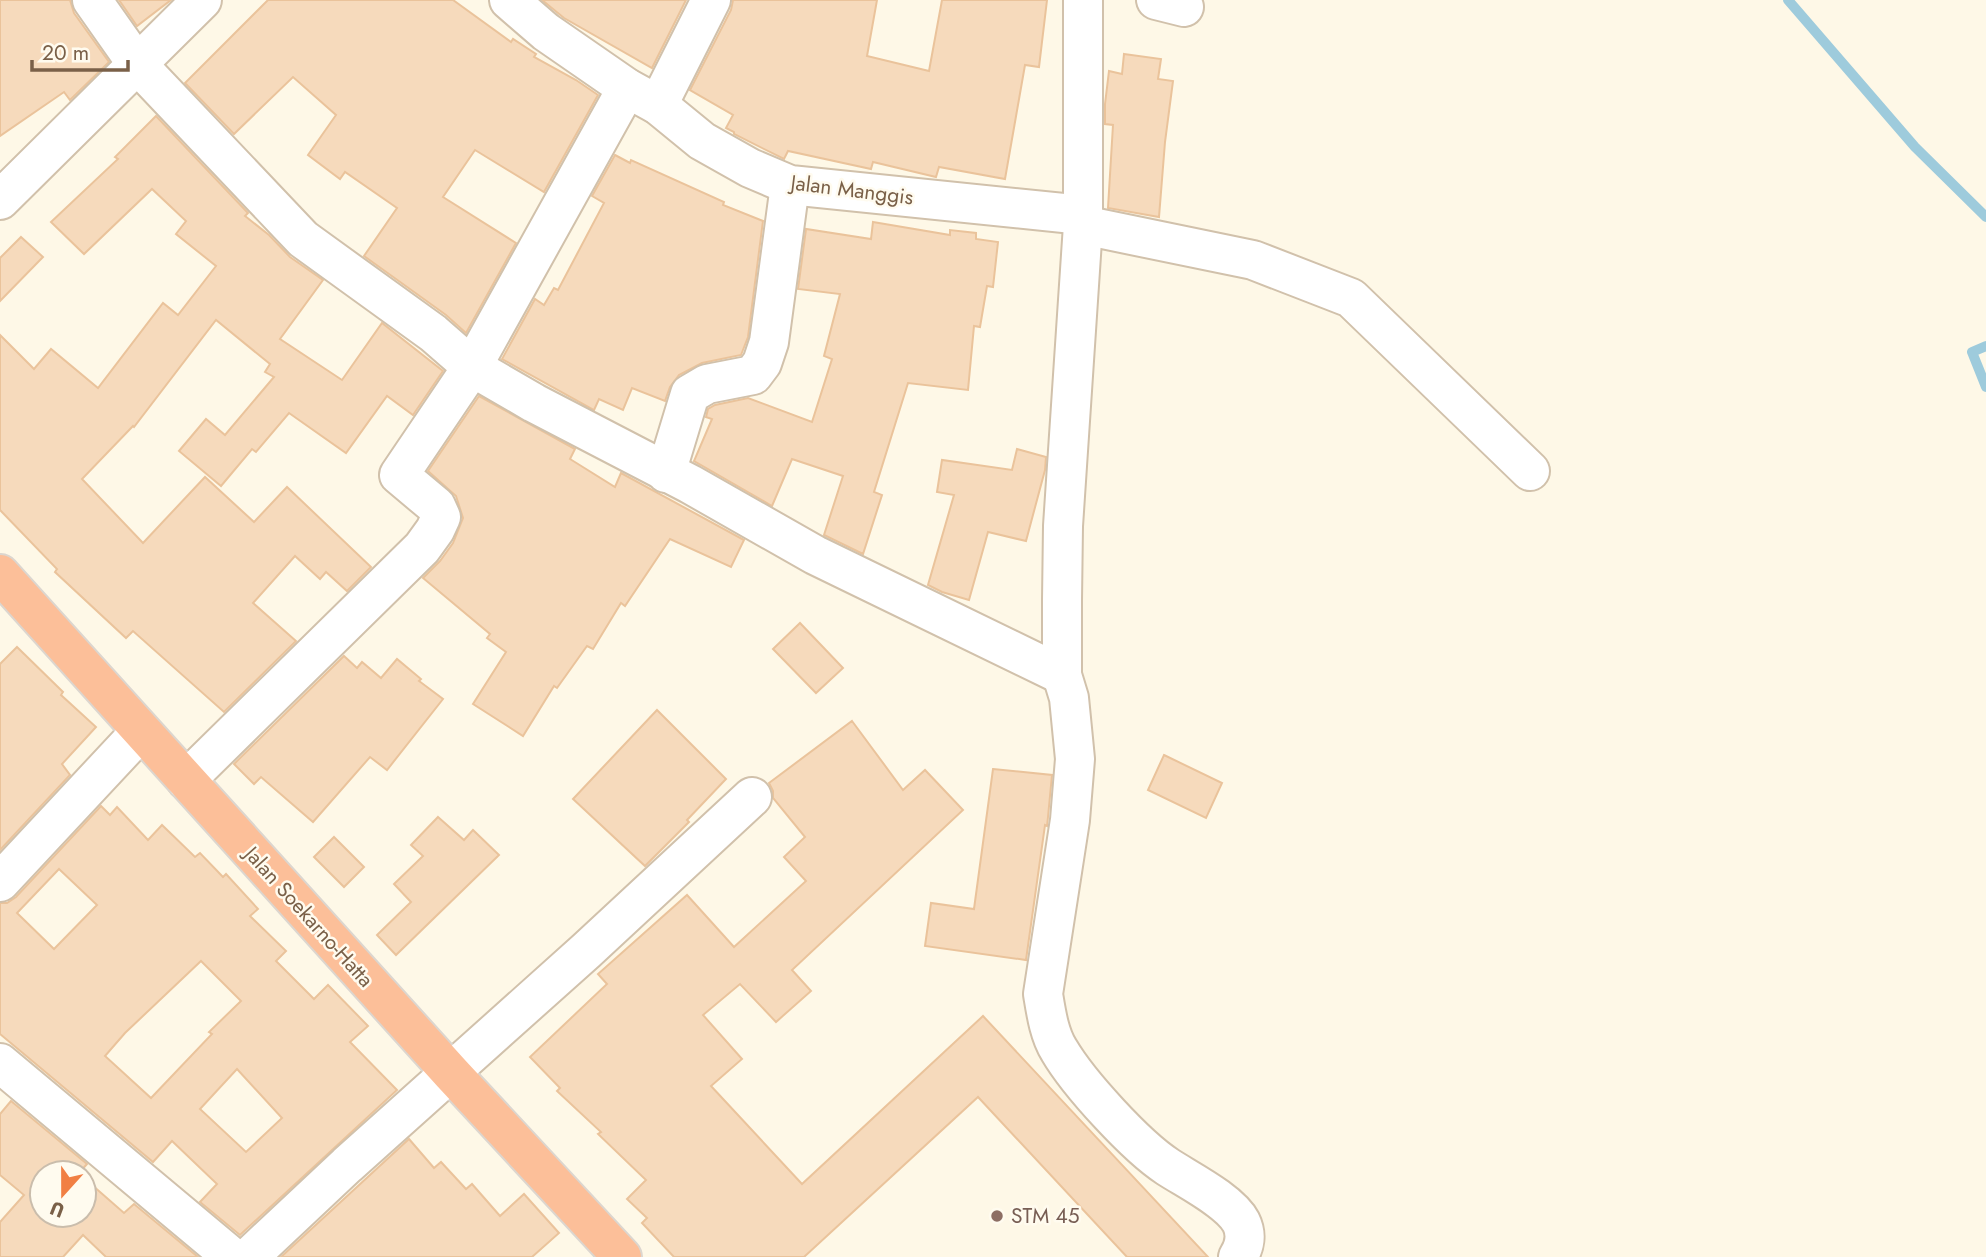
<svg xmlns="http://www.w3.org/2000/svg" width="1986" height="1257" font-family="Jost,sans-serif">
  <style>
    .lines { fill: none; stroke-linecap: round; stroke-linejoin: round }
    .stream { stroke: #9ecbdc; stroke-width: 10 }
    .building { fill: #f6dabc; stroke: #eac39b; stroke-width: 2; fill-rule: evenodd }
    .minor-casing { stroke: #d1c1ab; stroke-width: 42 }
    .highway-casing { stroke: #dcd6cf; stroke-width: 42 }
    .minor { stroke: #fff; stroke-width: 38 }
    .highway { stroke: #fcbf99; stroke-width: 38 }
    .education-dot { fill: #8d6e63; stroke: #fffbef; stroke-width: 2.5 }
    .labels { text-anchor: middle; stroke-width: 5; stroke-linejoin: round; paint-order: stroke }
    .street-label { font-size: 21px; fill: #7a6048; stroke: #fffbef }
    .education-label { font-size: 21px; fill: #785e54; stroke: #fffbef; text-anchor: start }
  </style>
  <rect width="100%" height="100%" fill="#fef8e7"/>
  <g class="lines">
    <!-- stream -->
    <g class="stream">
      <path d="M 1788,0 L 1915,147 L 1986,217"/>
      <path d="M 1986,346 L 1972,352 L 1986,387"/>
    </g>
  </g>
  <!-- building -->
  <g class="building">
    <path d="M 0,0 L 70,0 L 74,13 L 109,62 L 70,100 L 64,92 L 0,136 Z"/>
    <path d="M 119,0 L 171,0 L 137,26 Z"/>
    <path d="M 268,0 L 453,0 L 511,42 L 513,39 L 536,54 L 534,57 L 576,80 L 598,95 L 544,192 L 475,150 L 443,197 L 516,243 L 466,333 L 446,315 L 364,256 L 397,208 L 345,172 L 340,179 L 308,155 L 336,115 L 293,77 L 234,134 L 185,83 Z"/>
    <path d="M 542,0 L 686,0 L 652,68 L 564,18 Z"/>
    <path d="M 733,0 L 877,0 L 867,56 L 929,71 L 942,0 L 1047,0 L 1039,67 L 1025,65 L 1005,179 L 939,167 L 936,177 L 873,162 L 871,169 L 788,151 L 784,159 L 734,134 L 734,132 L 726,128 L 733,115 L 690,90 L 731,10 Z"/>
    <path d="M 1124,54 L 1161,59 L 1158,79 L 1173,81 L 1165,142 L 1159,217 L 1108,208 L 1113,125 L 1105,124 L 1105,104 L 1109,71 L 1122,74 Z"/>
    <path d="M 156,116 L 248,213 L 245,216 L 269,235 L 290,257 L 323,280 L 280,339 L 342,380 L 382,323 L 443,371 L 413,415 L 387,396 L 346,453 L 289,413 L 256,452 L 252,449 L 221,486 L 179,451 L 206,419 L 225,435 L 274,377 L 265,372 L 270,364 L 216,320 L 134,427 L 133,426 L 82,479 L 143,543 L 205,477 L 254,522 L 287,487 L 371,567 L 347,591 L 326,572 L 320,579 L 295,556 L 253,603 L 296,641 L 224,712 L 133,631 L 126,638 L 55,572 L 57,569 L 0,510 L 0,335 L 34,369 L 51,349 L 98,388 L 163,303 L 178,315 L 216,266 L 176,234 L 186,221 L 152,189 L 84,254 L 51,222 L 118,159 L 115,157 Z"/>
    <path d="M 615,155 L 630,163 L 631,160 L 724,202 L 723,205 L 763,221 L 748,337 L 741,355 L 702,363 L 679,375 L 670,387 L 665,401 L 632,388 L 623,410 L 599,399 L 594,410 L 502,359 L 535,299 L 544,305 L 554,288 L 558,290 L 604,203 L 592,196 Z"/>
    <path d="M 873,222 L 950,235 L 950,230 L 976,233 L 976,239 L 998,242 L 993,287 L 987,286 L 980,327 L 974,326 L 968,390 L 908,383 L 874,492 L 882,495 L 863,554 L 824,535 L 843,476 L 792,459 L 772,506 L 694,461 L 712,419 L 706,417 L 708,409 L 715,405 L 748,398 L 812,422 L 832,359 L 824,356 L 840,294 L 798,289 L 806,229 L 871,239 Z"/>
    <path d="M 21,237 L 43,257 L 0,301 L 0,258 Z"/>
    <path d="M 479,396 L 575,449 L 570,459 L 615,487 L 621,473 L 744,540 L 731,567 L 670,539 L 625,606 L 621,603 L 593,649 L 587,646 L 557,688 L 554,686 L 523,736 L 473,704 L 506,652 L 487,638 L 490,634 L 423,578 L 440,561 L 453,543 L 463,518 L 456,496 L 428,471 Z"/>
    <path d="M 1017,449 L 1046,457 L 1045,470 L 1026,541 L 988,532 L 969,600 L 942,592 L 928,585 L 954,495 L 937,492 L 942,460 L 1012,470 Z"/>
    <path d="M 800,623 L 843,668 L 816,693 L 773,649 Z"/>
    <path d="M 17,647 L 63,692 L 61,695 L 96,727 L 62,764 L 70,775 L 0,850 L 0,664 Z"/>
    <path d="M 344,656 L 357,668 L 362,662 L 381,678 L 397,659 L 421,679 L 419,681 L 443,699 L 387,770 L 370,757 L 313,822 L 261,777 L 254,784 L 234,764 Z"/>
    <path d="M 657,710 L 726,779 L 687,820 L 689,822 L 645,866 L 573,799 Z"/>
    <path d="M 852,721 L 903,790 L 925,770 L 963,810 L 792,970 L 811,991 L 776,1022 L 740,984 L 703,1015 L 742,1059 L 711,1086 L 802,1184 L 983,1016 L 1208,1257 L 1127,1257 L 978,1097 L 804,1257 L 674,1257 L 642,1223 L 647,1218 L 627,1199 L 646,1180 L 598,1134 L 601,1132 L 557,1091 L 560,1088 L 530,1057 L 607,984 L 598,974 L 687,895 L 734,947 L 806,881 L 784,857 L 805,837 L 773,798 L 773,791 L 769,783 Z"/>
    <path d="M 1164,755 L 1222,783 L 1206,818 L 1148,790 Z"/>
    <path d="M 993,769 L 1052,775 L 1048,817 L 1047,826 L 1045,825 L 1026,960 L 925,946 L 931,903 L 974,909 Z"/>
    <path d="M 101,806 L 110,815 L 117,807 L 148,840 L 162,825 L 195,857 L 200,853 L 223,877 L 226,874 L 258,909 L 250,916 L 286,951 L 276,961 L 314,999 L 328,985 L 368,1026 L 350,1042 L 397,1090 L 240,1235 L 200,1202 L 217,1184 L 172,1141 L 153,1162 L 0,1034 L 0,903 L 7,903 L 16,897 ZM 59,869 L 97,905 L 54,949 L 17,913 ZM 201,961 L 241,1001 L 209,1032 L 212,1034 L 151,1098 L 105,1056 L 125,1033 ZM 237,1069 L 282,1118 L 246,1152 L 200,1109 Z"/>
    <path d="M 438,817 L 464,840 L 473,830 L 499,855 L 396,955 L 377,935 L 411,902 L 394,884 L 423,856 L 411,845 Z"/>
    <path d="M 334,837 L 364,867 L 344,887 L 314,857 Z"/>
    <path d="M 11,1101 L 87,1164 L 79,1173 L 42,1173 L 42,1215 L 84,1215 L 84,1178 L 124,1213 L 134,1204 L 198,1257 L 106,1257 L 83,1235 L 63,1257 L 0,1257 L 0,1222 L 24,1195 L 0,1175 L 0,1114 Z"/>
    <path d="M 409,1139 L 434,1168 L 441,1162 L 466,1189 L 472,1184 L 500,1216 L 524,1194 L 559,1233 L 532,1257 L 281,1257 Z"/>
  </g>
  <g class="lines">
    <defs>
      <g id="minor">
        <path d="M 92,0 L 137,64 L 303,239 L 433,333 L 472,367 L 534,403 L 690,484 L 815,555 L 1062,675"/>
        <path d="M 509,0 L 546,32 L 627,88 L 658,105 L 702,141 L 750,168 L 790,185 L 1083,215"/>
        <path d="M 1083,0 L 1083,225 L 1063,526 L 1062,600 L 1062,675 L 1069,698 L 1075,759 L 1070,820 L 1043,994 C 1046,1012 1049,1034 1059,1050 C 1079,1084 1136,1146 1168,1167 C 1188,1180 1230,1201 1241,1222 C 1247,1234 1245,1246 1238,1257"/>
        <path d="M 1156,0 L 1184,7"/>
        <path d="M 658,105 L 711,0"/>
        <path d="M 0,200 L 202,0"/>
        <path d="M 1083,225 L 1253,260 L 1351,298 L 1530,471"/>
        <path d="M 666,473 L 690,394 L 707,384 L 753,375 L 762,363 L 769,342 L 790,185"/>
        <path d="M 186,780 L 422,548 L 435,530 L 441,517 L 436,506 L 399,475 L 472,367 L 627,88"/>
        <path d="M 0,882 L 141,731"/>
        <path d="M 0,1063 L 232,1257"/>
        <path d="M 249,1257 L 347,1165 L 586,951 L 752,797"/>
      </g>
      <path id="highway" d="M 0,574 L 452,1074 L 622,1257"/>
    </defs>
    <!-- minor casing -->
    <use href="#minor" class="minor-casing"/>
    <!-- highway casing -->
    <use href="#highway" class="highway-casing"/>
    <!-- minor -->
    <use href="#minor" class="minor"/>
    <!-- highway -->
    <use href="#highway" class="highway"/>
  </g>
  <!-- markers -->
  <circle class="education-dot" cx="997" cy="1216" r="7"/>
  <g class="labels">
    <!-- street labels -->
    <g class="street-label">
      <text transform="translate(852 190) rotate(7)" y="7">Jalan Manggis</text>
      <text transform="translate(309 917) rotate(48)" y="7">Jalan Soekarno-Hatta</text>
    </g>
    <!-- education labels -->
    <g class="education-label">
      <text x="1011" y="1223">STM 45</text>
    </g>
  </g>
  <!-- north arrow -->
  <g transform="translate(63 1194) rotate(201)"><circle r="33" fill="#fffbef" stroke="#cabdac" stroke-width="2"/>
  <path d="M0-5L12 26L0 18L-12 26Z" fill="#f17f43"/>
  <text y="-10" font-size="19" font-weight="bold" text-anchor="middle" fill="#7a6048">U</text>
  </g>
  <!-- scale -->
  <path d="M32 60v10h96v-10" fill="none" stroke="#7a6048" stroke-width="3.5"/>
  <text x="42" y="60" font-size="21" fill="#7a6048" stroke="#fffbef" stroke-width="5" paint-order="stroke">20 m</text>
</svg>
